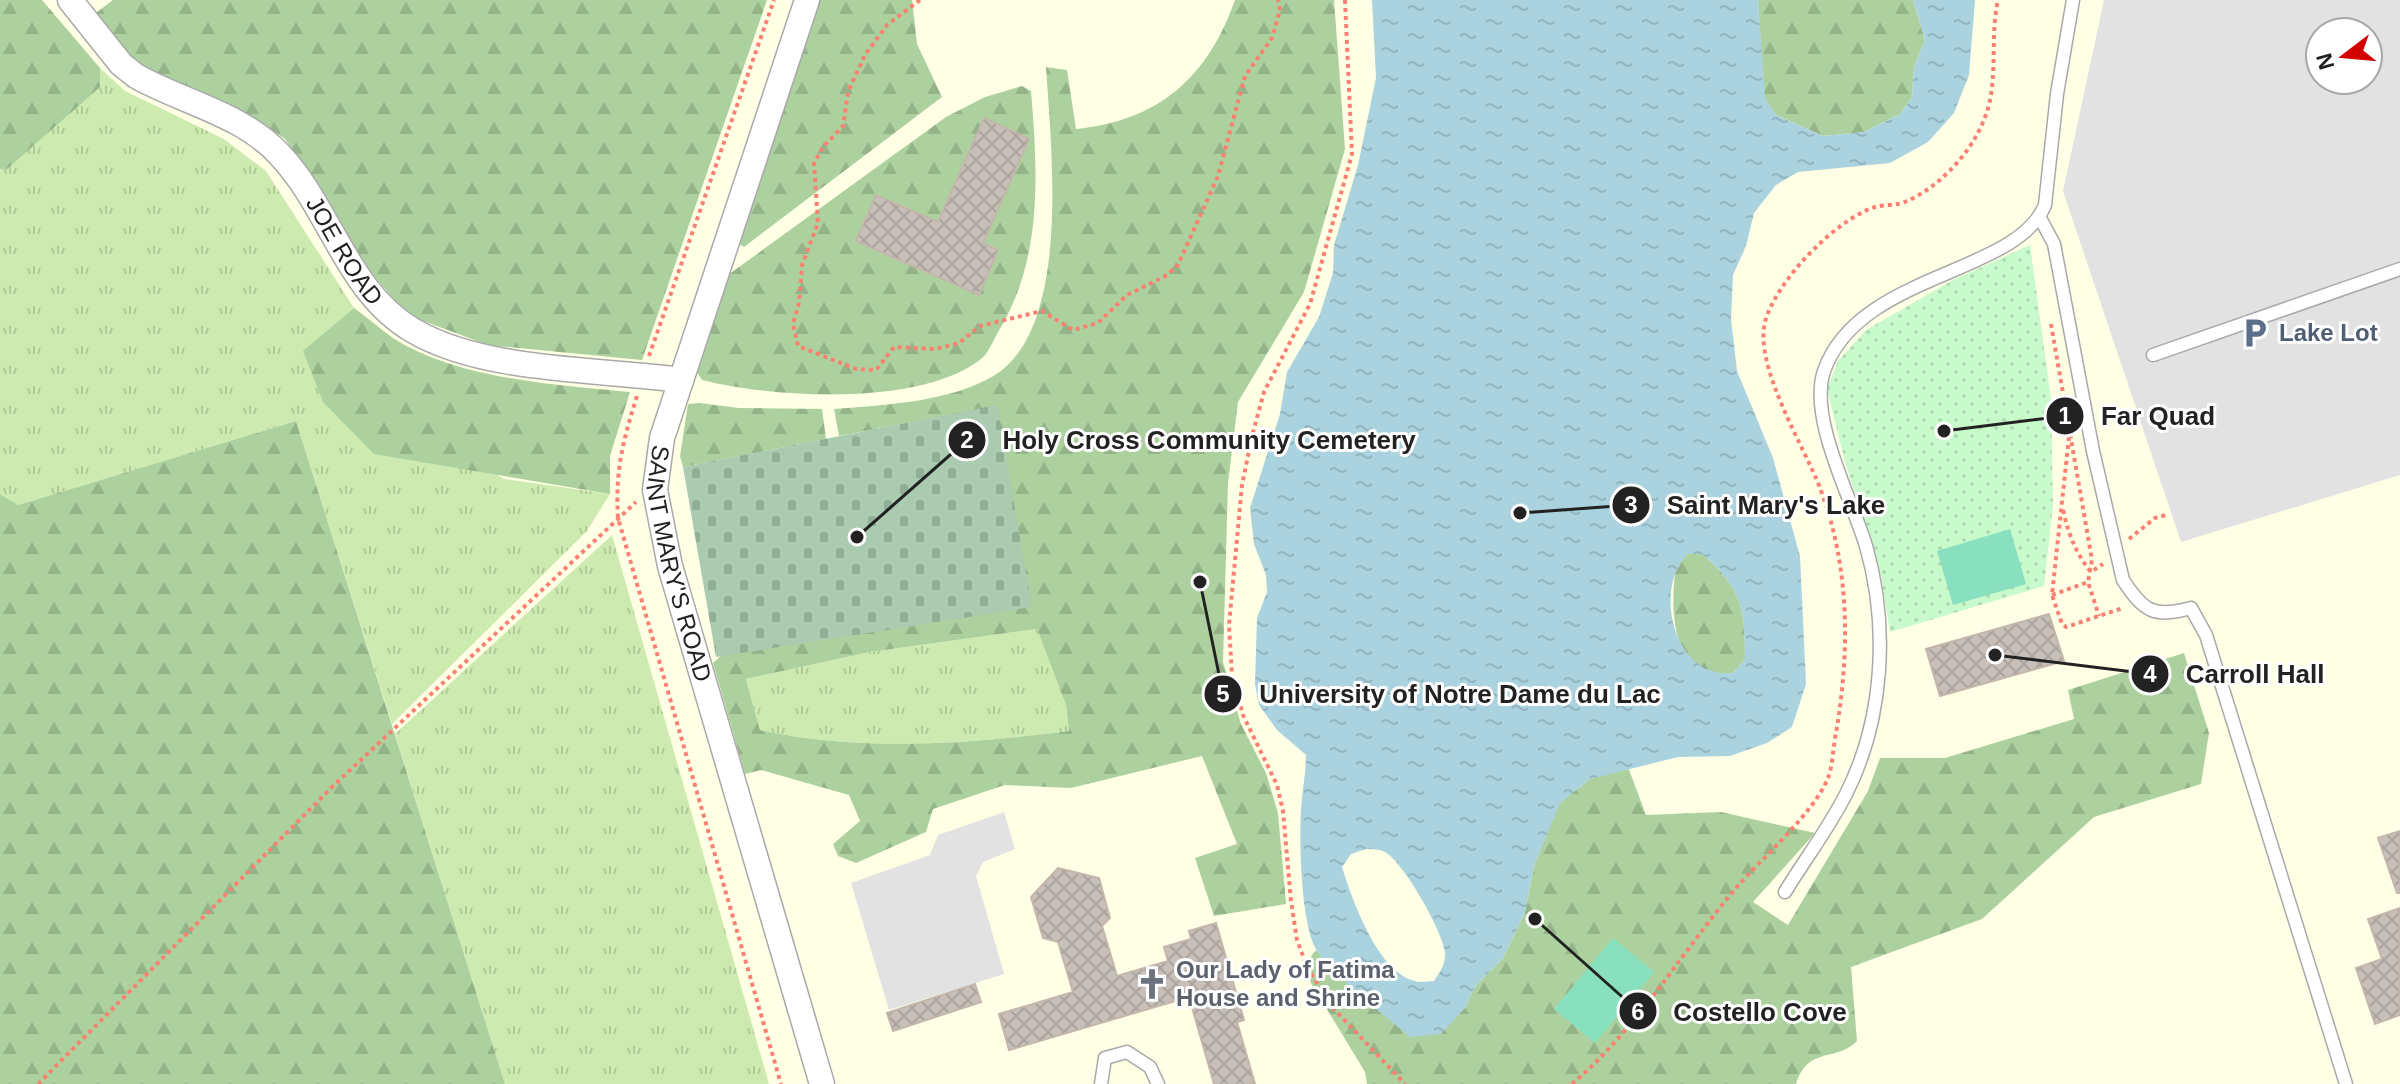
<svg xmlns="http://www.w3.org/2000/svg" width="2400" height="1084" font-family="Arial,sans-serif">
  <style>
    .education { fill: #ffffe5; fill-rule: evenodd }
    .grass { fill: url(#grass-tufts) }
    .forest { fill: url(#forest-firs); fill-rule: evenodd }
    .cemetery { fill: url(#cemetery-stones) }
    .park { fill: url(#park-dots) }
    .pitch { fill: #88e0be }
    .parking { fill: #e2e2e2; fill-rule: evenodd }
    .water { fill: url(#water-ripples); fill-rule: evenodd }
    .building { fill: url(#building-cross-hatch); stroke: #c4b6ab; stroke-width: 2 }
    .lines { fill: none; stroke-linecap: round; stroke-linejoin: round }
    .lane-casing { stroke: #a9a9a9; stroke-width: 15 }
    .street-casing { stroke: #a9a9a9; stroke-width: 27 }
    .path { stroke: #fa8072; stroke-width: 4; stroke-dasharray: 4 4; stroke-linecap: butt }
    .lane { stroke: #fff; stroke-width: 12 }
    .street { stroke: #fff; stroke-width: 24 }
    .labels { text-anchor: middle; stroke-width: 6; stroke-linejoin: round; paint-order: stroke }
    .street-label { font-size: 24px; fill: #222; stroke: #fff }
    .service-label { font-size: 24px; font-weight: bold; fill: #4e5e75; stroke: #fff; text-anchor: start }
    .worship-label { font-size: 24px; font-weight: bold; fill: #5b616d; stroke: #fff; text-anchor: start }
    .leader { fill: none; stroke: #222; stroke-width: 3 }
    .callout-dot { fill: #222; stroke: #fff; stroke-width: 3 }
    .mark-label { font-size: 24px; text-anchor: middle; font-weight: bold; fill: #fff }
    .callout-label { font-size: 26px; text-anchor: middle; font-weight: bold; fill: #222; stroke: #fff; stroke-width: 6; stroke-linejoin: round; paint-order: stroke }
  </style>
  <defs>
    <pattern id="grass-tufts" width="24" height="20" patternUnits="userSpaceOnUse" patternTransform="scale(2)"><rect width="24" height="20" fill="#cdebb0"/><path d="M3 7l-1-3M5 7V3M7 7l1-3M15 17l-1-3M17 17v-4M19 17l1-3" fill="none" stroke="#b0c997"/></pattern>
    <pattern id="forest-firs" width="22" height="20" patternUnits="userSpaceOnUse" patternTransform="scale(2)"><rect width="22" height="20" fill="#add19e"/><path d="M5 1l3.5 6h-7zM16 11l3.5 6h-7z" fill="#95b388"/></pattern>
    <pattern id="cemetery-stones" width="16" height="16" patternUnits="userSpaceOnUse" patternTransform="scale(2)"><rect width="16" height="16" fill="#aacbaf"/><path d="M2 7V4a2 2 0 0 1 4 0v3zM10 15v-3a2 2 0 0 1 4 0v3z" fill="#92ae96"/></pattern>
    <pattern id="park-dots" width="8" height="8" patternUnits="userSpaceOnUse" patternTransform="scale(2)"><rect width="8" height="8" fill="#c8facc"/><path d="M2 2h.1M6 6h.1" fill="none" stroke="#acd6af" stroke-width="1.8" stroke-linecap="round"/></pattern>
    <pattern id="water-ripples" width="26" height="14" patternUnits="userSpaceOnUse" patternTransform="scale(2)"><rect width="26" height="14" fill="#aad3df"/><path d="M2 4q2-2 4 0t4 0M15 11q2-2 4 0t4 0" fill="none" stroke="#92b5bf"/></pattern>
    <pattern id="building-cross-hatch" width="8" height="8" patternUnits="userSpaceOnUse" patternTransform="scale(2)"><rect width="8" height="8" fill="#c7bfb8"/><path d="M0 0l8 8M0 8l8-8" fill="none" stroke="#aba49e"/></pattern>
  </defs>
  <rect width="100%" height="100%" fill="#f2efe9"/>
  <!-- education -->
  <path class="education" d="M 0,0 L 2400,0 L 2400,1084 L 0,1084 ZM 2320,32 L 2368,32 L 2368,80 L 2320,80 Z"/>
  <!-- grass -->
  <g class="grass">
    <path d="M 100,68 L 125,91 L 224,139 L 266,171 L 354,308 L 304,351 L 504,479 L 610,494 L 587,531 L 392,724 L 296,421 L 18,505 L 0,494 L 0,169 L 6,170 L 99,87 Z"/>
    <path d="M 612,535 L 769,1084 L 505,1084 L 395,734 Z"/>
    <path d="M 1037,629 L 1066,705 L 1069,731 C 966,744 863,752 760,730 L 746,679 L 870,652 Z"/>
  </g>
  <!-- forest -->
  <g class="forest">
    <path d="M 0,0 L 42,0 L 100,68 L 100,87 L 6,170 L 0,169 Z"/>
    <path d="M 113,0 L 767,0 L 642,360 L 488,345 L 407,315 L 364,264 L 328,199 L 285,139 L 255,118 L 166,82 L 121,52 L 93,15 Z"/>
    <path d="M 818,0 L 912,0 L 917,44 L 942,97 L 744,247 L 737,243 Z"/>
    <path d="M 1235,0 L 1334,0 L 1345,149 L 1304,292 L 1238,402 L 1228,483 L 1223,662 L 1241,724 L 1266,773 L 1278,813 L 1286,904 L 1214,916 L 1195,858 L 1237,844 L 1202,756 L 1071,788 L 1005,785 L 933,809 L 926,832 L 856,863 L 838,856 L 833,844 L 860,821 L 849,795 L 761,770 L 745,774 L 713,663 L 997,406 L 839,436 L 834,409 C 885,405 951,402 995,375 C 1072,327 1051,146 1046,67 L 1067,70 L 1076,129 C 1159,121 1208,77 1235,0 ZM 1037,629 L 1066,705 L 1069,731 C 966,744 863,752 760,730 L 746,679 L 870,652 Z"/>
    <path d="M 1758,0 L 1913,0 L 1925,40 L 1914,67 L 1912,97 L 1900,114 L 1864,132 L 1823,136 L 1776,115 L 1764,98 Z"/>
    <path d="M 1022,86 L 1031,91 C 1038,175 1043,260 997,334 C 993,341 988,354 981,359 C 921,407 772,398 702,380 L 695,369 L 728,275 L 946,117 L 985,97 ZM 984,119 L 1029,139 L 983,243 L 998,250 L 979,294 L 856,240 L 876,195 L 938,222 Z"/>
    <path d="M 354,308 C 367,317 380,329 393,338 C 457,379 556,385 630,392 L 610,456 L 610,494 L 374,454 L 323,402 L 303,351 Z"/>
    <path d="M 699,403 L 739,408 L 822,409 L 826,439 L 683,467 L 680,456 L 688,404 Z"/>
    <path d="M 296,421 L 505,1084 L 0,1084 L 0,494 L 18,505 Z"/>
    <path d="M 1688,554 L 1702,554 C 1742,588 1745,608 1745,660 L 1733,673 C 1669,679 1670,610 1676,565 Z"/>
    <path d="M 2184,653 L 2209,733 L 2201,784 L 2094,817 L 1982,919 L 1851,967 L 1857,1041 C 1835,1063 1809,1045 1796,1084 L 1367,1084 L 1365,1072 L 1302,968 L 1316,950 L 1373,1006 L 1464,1009 L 1476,985 L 1503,958 L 1525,912 L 1534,866 L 1559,803 L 1590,779 L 1628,767 L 1646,815 L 1721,812 L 1815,833 L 1753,902 L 1788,925 L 1868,791 L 1880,758 L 1945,758 L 2074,719 L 2068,690 Z"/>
  </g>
  <!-- cemetery -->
  <path class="cemetery" d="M 997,405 L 1032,607 L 716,657 L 683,467 Z"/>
  <!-- park -->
  <path class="park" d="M 2030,245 L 2051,399 L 2053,505 L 2044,586 L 1890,632 L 1880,570 L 1845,462 L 1827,389 L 1838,361 L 1866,330 L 1953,280 Z"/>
  <!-- pitch -->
  <g class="pitch">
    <path d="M 2010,529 L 2026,584 L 1953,605 L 1937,551 Z"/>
    <path d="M 1613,938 L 1654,972 L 1595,1043 L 1554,1009 Z"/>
  </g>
  <!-- parking -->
  <g class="parking">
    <path d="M 2104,0 L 2400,0 L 2400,475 L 2181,542 L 2063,191 ZM 2320,32 L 2368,32 L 2368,80 L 2320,80 Z"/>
    <path d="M 1004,812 L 1015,849 L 983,862 L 976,876 L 1004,974 L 889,1010 L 851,883 L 930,855 L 938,835 Z"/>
  </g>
  <!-- water -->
  <path class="water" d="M 1372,0 L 1758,0 L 1765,98 L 1776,115 L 1823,136 L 1864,132 L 1900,114 L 1912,97 L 1914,67 L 1925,40 L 1913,0 L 1975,0 L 1969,75 L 1954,113 L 1928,142 L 1890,163 L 1798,172 L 1776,185 L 1754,213 L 1746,246 L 1733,275 L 1731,319 L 1737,371 L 1773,458 L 1800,556 L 1806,684 L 1792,727 L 1767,743 L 1730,756 L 1678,757 L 1590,779 L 1560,803 L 1534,866 L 1525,912 L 1503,958 L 1476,985 L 1464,1009 L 1441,1034 L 1410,1037 C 1388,1018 1329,972 1316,949 C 1301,924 1299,841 1301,810 C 1302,791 1306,774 1306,755 L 1277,730 L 1259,705 L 1255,684 L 1257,618 L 1267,592 L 1266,575 L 1254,544 L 1250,508 L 1280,414 L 1287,372 L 1319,317 L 1333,273 L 1334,245 L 1358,165 L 1376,78 ZM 1688,554 L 1702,554 C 1742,588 1745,608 1745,660 L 1733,673 C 1672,679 1653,586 1688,554 ZM 1366,849 C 1372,849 1380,849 1385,852 C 1404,863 1442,930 1445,952 C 1446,964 1440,972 1434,981 C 1428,981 1420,983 1415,981 C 1378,973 1352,899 1342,867 L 1351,854 Z"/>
  <!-- building -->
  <g class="building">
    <path d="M 984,118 L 1029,139 L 983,243 L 998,250 L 979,295 L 856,241 L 876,195 L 938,222 Z"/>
    <path d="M 2049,614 L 2064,661 L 1940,696 L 1926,649 Z"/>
    <path d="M 2400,831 L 2400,893 L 2397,893 L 2378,838 Z"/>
    <path d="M 1058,868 L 1099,878 L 1110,918 L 1102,926 L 1117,976 L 1168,961 L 1164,947 L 1191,939 L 1189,931 L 1216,923 L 1244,1020 L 1237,1022 L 1255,1084 L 1214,1084 L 1189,997 L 1009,1050 L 999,1014 L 1073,992 L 1058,942 L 1043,938 L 1031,897 Z"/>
    <path d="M 2400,908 L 2400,1015 L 2375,1024 L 2356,968 L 2382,959 L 2368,919 Z"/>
    <path d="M 975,984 L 981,1002 L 893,1031 L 887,1013 Z"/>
  </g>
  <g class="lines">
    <defs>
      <g id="lane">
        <path d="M 2040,218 L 2054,244 L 2093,451 L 2123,580 C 2144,612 2154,618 2191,608 L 2206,635 L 2346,1084"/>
        <path d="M 2153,355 L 2400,269"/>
        <path d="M 1785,892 C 1805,859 1829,828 1846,794 C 1884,719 1889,626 1866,546 C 1852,499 1808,418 1824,371 C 1858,273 2017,275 2045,205 L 2057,94 L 2073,0"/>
        <path d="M 1101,1084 L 1105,1058 L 1127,1052 L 1150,1067 L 1158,1084"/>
      </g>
      <g id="street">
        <path id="s1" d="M 70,0 L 121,64 L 136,76 C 182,102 242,114 279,154 C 330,207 347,293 414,331 C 484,372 601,369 681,380"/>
        <path id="s2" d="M 807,0 L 662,438 L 655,490 L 670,566 L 822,1084"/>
      </g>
    </defs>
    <!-- lane casing -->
    <use href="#lane" class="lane-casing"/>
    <!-- street casing -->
    <use href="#street" class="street-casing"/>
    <!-- path -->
    <g class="path">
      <path d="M 920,0 L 887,25 L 865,55 L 848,92 L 843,126 L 823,147 L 814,163 L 818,223 L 802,265 L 799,303 L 793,324 L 798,346 L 856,369 L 876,370 L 894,347 L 935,349 L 959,343 L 980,326 L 1042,311 L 1073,330 L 1098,323 L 1127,295 L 1164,277 L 1178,265 L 1218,176 L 1245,76 L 1272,38 L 1280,10 L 1278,0"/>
      <path d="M 1345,0 L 1352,154 L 1310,304 L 1264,392 L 1252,436 L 1242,485 L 1229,625 L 1232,675 L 1243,715 L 1277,785 L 1283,811 L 1291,901 L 1297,940 L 1308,969 L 1333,1008 L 1405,1084"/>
      <path d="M 2051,324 L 2092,560 L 2088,582 L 2099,616"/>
      <path d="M 649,356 L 774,0"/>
      <path d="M 637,396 C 623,441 615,470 618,518 L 781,1084"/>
      <path d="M 2069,437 L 2052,595 L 2062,624 L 2066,627 L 2123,608"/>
      <path d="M 2063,510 C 2069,535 2075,552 2091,572 L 2103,564"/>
      <path d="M 2129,539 L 2155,518 L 2166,515"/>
      <path d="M 2052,595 L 2088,582"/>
      <path d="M 38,1084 L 333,786 L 636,502"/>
      <path d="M 1572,1084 C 1637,1029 1681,953 1736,888 C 1761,859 1814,813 1828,778 C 1833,765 1833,747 1836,733 C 1850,651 1850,567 1820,488 C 1804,446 1754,367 1765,322 C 1776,281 1835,220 1875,207 C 1885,204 1898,206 1907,201 C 1939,187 1970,154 1983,122 C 2000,85 1989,40 1998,0"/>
    </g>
    <!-- lane -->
    <use href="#lane" class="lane"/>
    <!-- street -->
    <use href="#street" class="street"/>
  </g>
  <!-- icons -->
  <defs>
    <symbol id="parking-bare" viewBox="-9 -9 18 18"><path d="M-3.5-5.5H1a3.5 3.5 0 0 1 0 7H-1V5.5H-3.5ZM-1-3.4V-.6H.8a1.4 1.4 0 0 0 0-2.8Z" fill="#5c6f8a" stroke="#fff" stroke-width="2.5" paint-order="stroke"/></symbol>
    <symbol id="church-bare" viewBox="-9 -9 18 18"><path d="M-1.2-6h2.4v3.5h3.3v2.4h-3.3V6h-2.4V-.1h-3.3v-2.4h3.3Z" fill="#6b7280" stroke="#fff" stroke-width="2.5" paint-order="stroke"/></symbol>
  </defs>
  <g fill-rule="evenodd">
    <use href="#parking-bare" x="2233" y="311" width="44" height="44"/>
    <use href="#church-bare" x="1130" y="962" width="44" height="44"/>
  </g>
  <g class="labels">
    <!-- street labels -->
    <g class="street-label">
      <text dy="8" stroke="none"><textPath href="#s1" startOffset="382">JOE ROAD</textPath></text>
      <text dy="8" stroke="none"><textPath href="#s2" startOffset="590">SAINT MARY'S ROAD</textPath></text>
    </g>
    <!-- service labels -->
    <g class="service-label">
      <text x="2279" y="341">Lake Lot</text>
    </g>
    <!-- worship labels -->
    <g class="worship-label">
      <text x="1176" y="978">Our Lady of Fatima<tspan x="1176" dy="28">House and Shrine</tspan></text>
    </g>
  </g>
  <!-- callouts -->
  <path class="leader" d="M1944 431L2065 416M857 537L967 440M1520 513L1631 505M1995 655L2150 674M1200 582L1223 694M1535 919L1638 1011"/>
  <g class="callout-dot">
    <circle cx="1944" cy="431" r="8"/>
    <circle cx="857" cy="537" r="8"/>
    <circle cx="1520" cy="513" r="8"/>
    <circle cx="1995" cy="655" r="8"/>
    <circle cx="1200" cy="582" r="8"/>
    <circle cx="1535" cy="919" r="8"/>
    <circle cx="2065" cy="416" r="20"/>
    <circle cx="967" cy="440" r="20"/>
    <circle cx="1631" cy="505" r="20"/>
    <circle cx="2150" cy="674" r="20"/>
    <circle cx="1223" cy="694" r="20"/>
    <circle cx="1638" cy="1011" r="20"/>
  </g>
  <g class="mark-label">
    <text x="2065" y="424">1</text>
    <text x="967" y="448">2</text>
    <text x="1631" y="513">3</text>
    <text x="2150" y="682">4</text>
    <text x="1223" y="702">5</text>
    <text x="1638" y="1020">6</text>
  </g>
  <g class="callout-label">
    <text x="2158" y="425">Far Quad</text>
    <text x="1209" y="449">Holy Cross Community Cemetery</text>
    <text x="1776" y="514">Saint Mary's Lake</text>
    <text x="2255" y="683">Carroll Hall</text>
    <text x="1460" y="703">University of Notre Dame du Lac</text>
    <text x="1760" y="1021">Costello Cove</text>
  </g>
  <!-- north arrow -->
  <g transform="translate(2344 56) rotate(254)"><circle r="38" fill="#ffffff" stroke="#a7a7a7" stroke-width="2"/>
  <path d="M0-6L14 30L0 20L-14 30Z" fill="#d40000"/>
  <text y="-12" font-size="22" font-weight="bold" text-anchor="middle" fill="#222222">N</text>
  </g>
</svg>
